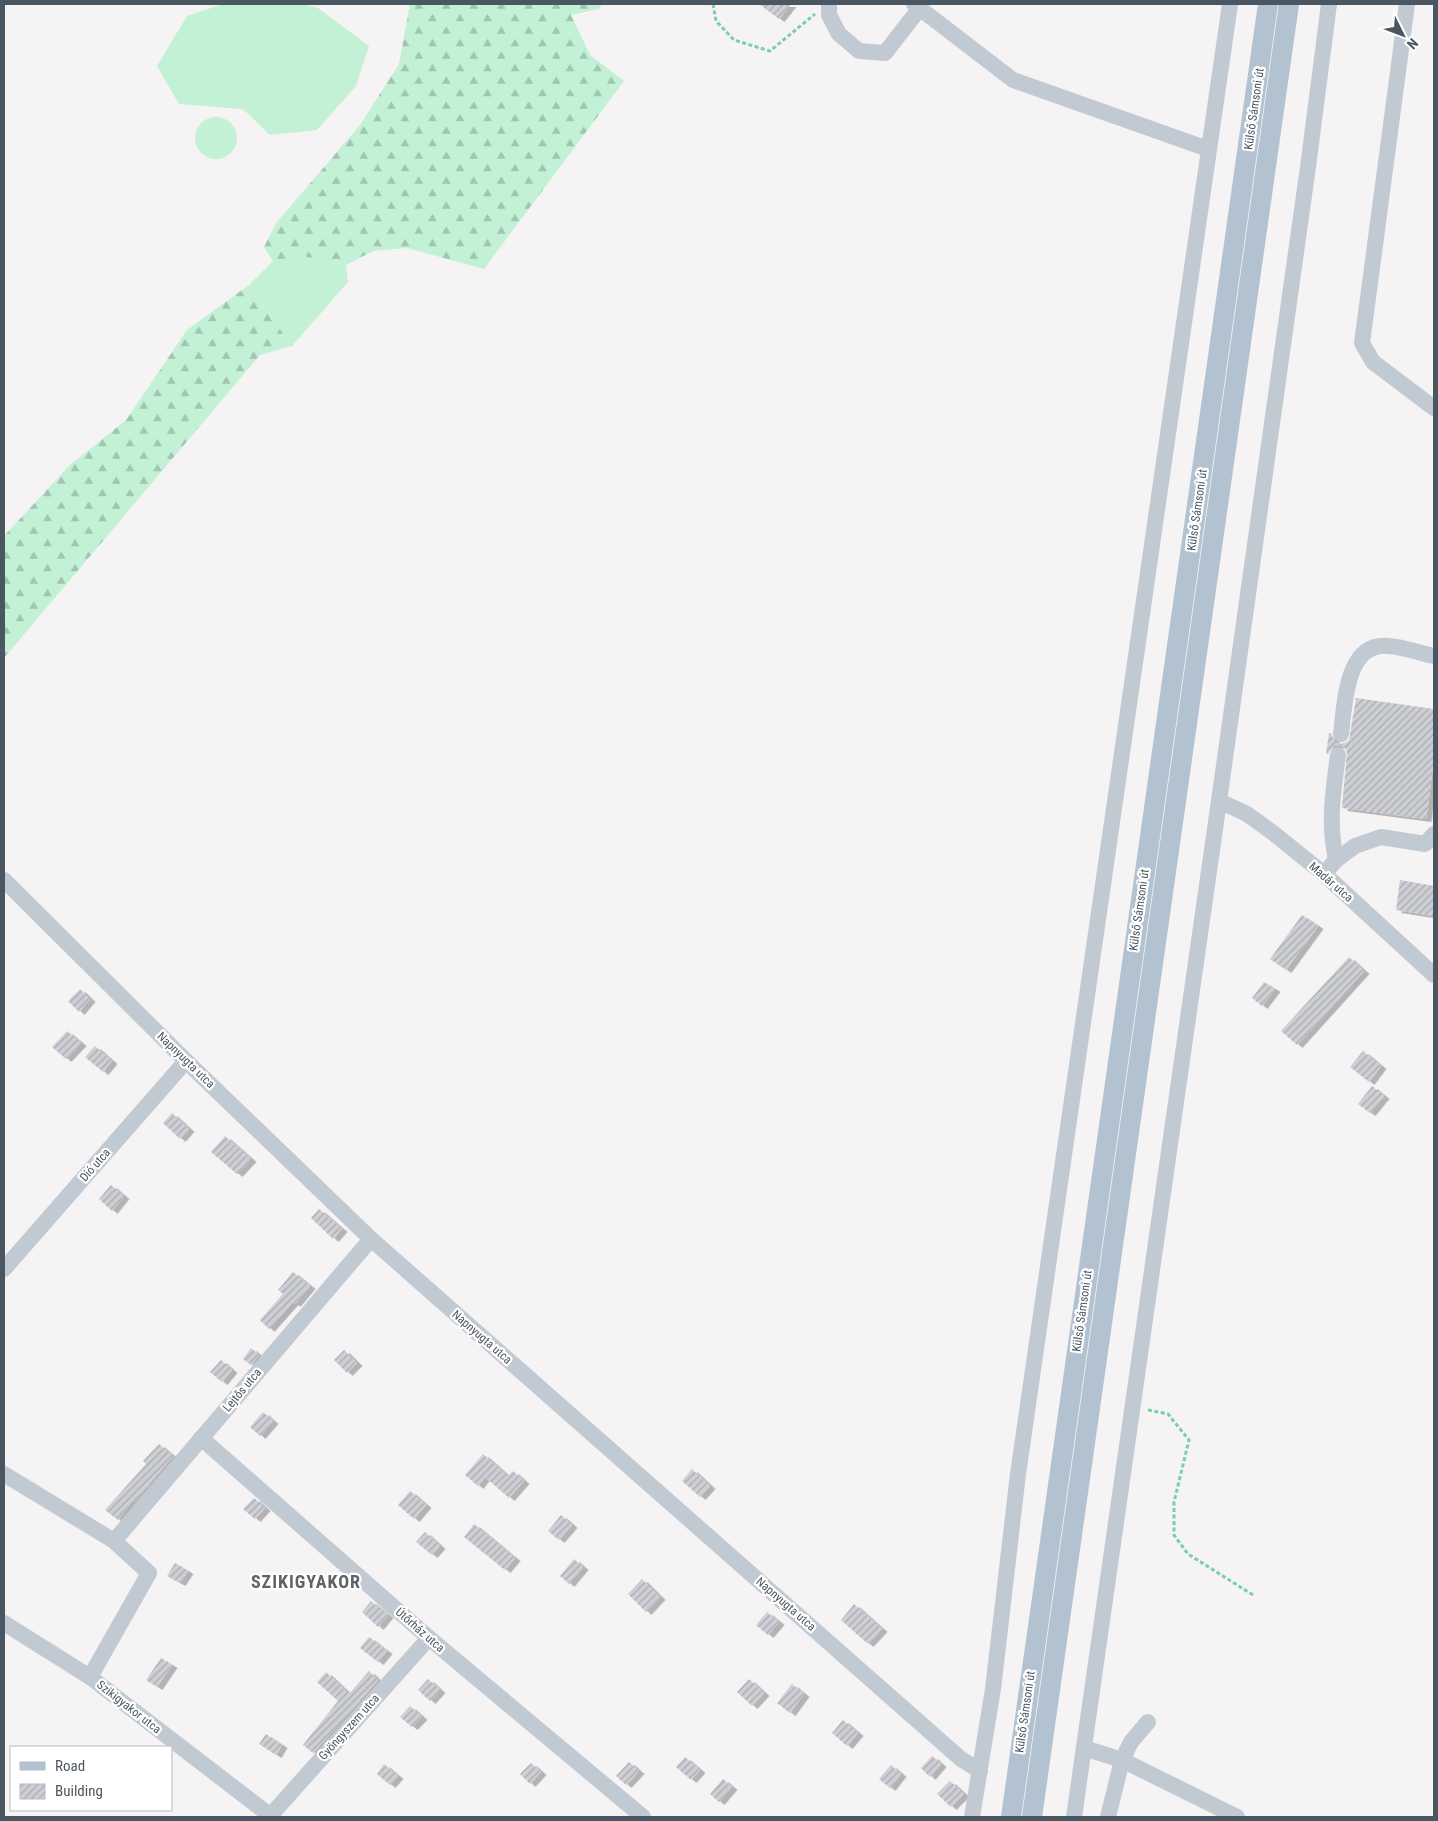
<svg xmlns="http://www.w3.org/2000/svg" width="1438" height="1821" font-family="'Roboto Condensed',sans-serif">
  <style>
    .grass { fill: #c3f1d5 }
    .forest { fill: url(#forest-firs) }
    .building { fill: url(#building-hatch); filter: url(#shadow) }
    .lines { fill: none; stroke-linecap: round; stroke-linejoin: round }
    .path { stroke: #7ad0a6; stroke-width: 3; stroke-dasharray: 4 2.5; stroke-linecap: butt }
    .minor { stroke: #c1cad2; stroke-width: 16 }
    .major { stroke: #b3c2d1; stroke-width: 20 }
    .labels { text-anchor: middle; stroke-width: 4.5; stroke-linejoin: round; paint-order: stroke }
    .street-label { font-size: 12px; fill: #4a5661; stroke: #fff }
    .district-label { font-size: 18px; font-weight: bold; letter-spacing: 1px; fill: #5f6368; stroke: #fff }
  </style>
  <defs>
    <pattern id="forest-firs" width="22" height="20" patternUnits="userSpaceOnUse" patternTransform="scale(1.25)"><rect width="22" height="20" fill="#c3f1d5"/><path d="M5 1l3.5 6h-7zM16 11l3.5 6h-7z" fill="#a0c6b0"/></pattern>
    <pattern id="building-hatch" width="6" height="6" patternUnits="userSpaceOnUse" patternTransform="scale(1.25)"><rect width="6" height="6" fill="#cdcfd5"/><path d="M-1 1l2-2M0 6l6-6M5 7l2-2" fill="none" stroke="#a8abb0"/></pattern>
    <filter id="shadow"><feDropShadow dx="5.5" dy="3" stdDeviation="0" flood-color="#0004"/></filter>
  </defs>
  <rect width="100%" height="100%" fill="#f5f3f3"/>
  <!-- grass -->
  <g class="grass">
    <path d="M 223,4 L 303,4 L 318,8 L 369,46 L 356,86 L 317,130 L 270,135 L 243,109 L 179,104 L 157,66 L 187,16 Z"/>
    <circle cx="216" cy="138" r="21"/>
    <path d="M 303,256 L 346,265 L 348,282 L 292,346 L 249,285 L 273,261 Z"/>
  </g>
  <!-- forest -->
  <g class="forest">
    <path d="M 410,4 L 602,4 L 599,9 L 571,15 L 590,55 L 624,81 L 484,269 L 407,248 L 373,251 L 346,265 L 303,256 L 273,261 L 264,247 L 277,222 L 360,125 L 399,64 Z"/>
    <path d="M 249,285 L 292,346 L 260,355 L 4,658 L 4,536 L 70,465 L 126,420 L 187,330 Z"/>
  </g>
  <!-- building -->
  <g class="building">
    <path d="M 759,4 L 791,4 L 779,19 Z"/>
    <path d="M 1356,698 L 1434,709 L 1434,760 L 1426,819 L 1342,808 L 1347,752 L 1344,747 L 1339,745 L 1334,746 L 1328,754 L 1326,754 L 1329,733 L 1331,733 L 1335,742 L 1339,744 L 1345,743 L 1349,740 Z"/>
    <path d="M 1400,880 L 1434,886 L 1434,916 L 1396,910 Z"/>
    <path d="M 1302,915 L 1318,926 L 1286,970 L 1270,959 Z"/>
    <path d="M 1349,957 L 1364,971 L 1297,1045 L 1281,1031 Z"/>
    <path d="M 1264,982 L 1275,989 L 1262,1006 L 1252,998 Z"/>
    <path d="M 80,989 L 90,999 L 79,1012 L 68,1001 Z"/>
    <path d="M 67,1031 L 81,1043 L 66,1059 L 52,1047 Z"/>
    <path d="M 95,1046 L 112,1061 L 103,1072 L 85,1057 Z"/>
    <path d="M 1363,1051 L 1381,1066 L 1369,1082 L 1350,1067 Z"/>
    <path d="M 1372,1086 L 1384,1096 L 1370,1113 L 1358,1104 Z"/>
    <path d="M 172,1113 L 189,1129 L 180,1139 L 163,1123 Z"/>
    <path d="M 225,1136 L 251,1159 L 237,1174 L 211,1152 Z"/>
    <path d="M 111,1185 L 124,1196 L 112,1211 L 99,1199 Z"/>
    <path d="M 319,1209 L 342,1229 L 333,1239 L 311,1218 Z"/>
    <path d="M 293,1272 L 310,1286 L 295,1304 L 293,1302 L 269,1329 L 260,1320 L 283,1294 L 278,1290 Z"/>
    <path d="M 251,1348 L 259,1355 L 251,1365 L 243,1359 Z"/>
    <path d="M 344,1350 L 357,1363 L 347,1373 L 334,1360 Z"/>
    <path d="M 221,1360 L 232,1370 L 222,1382 L 210,1372 Z"/>
    <path d="M 263,1412 L 273,1421 L 260,1436 L 250,1427 Z"/>
    <path d="M 159,1444 L 173,1456 L 134,1502 L 133,1500 L 118,1520 L 105,1510 L 146,1464 L 143,1461 Z"/>
    <path d="M 483,1454 L 508,1476 L 513,1471 L 524,1481 L 509,1498 L 485,1477 L 478,1486 L 465,1475 Z"/>
    <path d="M 692,1469 L 710,1486 L 700,1497 L 682,1481 Z"/>
    <path d="M 410,1491 L 426,1505 L 414,1519 L 398,1505 Z"/>
    <path d="M 254,1498 L 265,1508 L 255,1519 L 243,1509 Z"/>
    <path d="M 561,1515 L 572,1525 L 559,1540 L 548,1531 Z"/>
    <path d="M 474,1524 L 515,1558 L 505,1570 L 464,1537 Z"/>
    <path d="M 425,1532 L 440,1546 L 432,1555 L 416,1542 Z"/>
    <path d="M 574,1559 L 583,1567 L 569,1584 L 560,1576 Z"/>
    <path d="M 175,1563 L 188,1571 L 180,1583 L 167,1576 Z"/>
    <path d="M 642,1579 L 660,1597 L 646,1612 L 628,1594 Z"/>
    <path d="M 371,1601 L 388,1615 L 378,1627 L 362,1612 Z"/>
    <path d="M 854,1604 L 882,1629 L 868,1644 L 841,1620 Z"/>
    <path d="M 767,1612 L 779,1622 L 768,1635 L 756,1625 Z"/>
    <path d="M 369,1637 L 387,1651 L 378,1662 L 360,1648 Z"/>
    <path d="M 161,1658 L 172,1665 L 157,1687 L 146,1680 Z"/>
    <path d="M 369,1671 L 378,1680 L 313,1753 L 303,1745 L 338,1701 L 317,1682 L 326,1672 L 349,1694 Z"/>
    <path d="M 428,1679 L 440,1690 L 430,1701 L 418,1690 Z"/>
    <path d="M 749,1679 L 764,1693 L 752,1706 L 737,1692 Z"/>
    <path d="M 792,1684 L 804,1694 L 790,1713 L 777,1703 Z"/>
    <path d="M 410,1706 L 422,1717 L 412,1727 L 400,1717 Z"/>
    <path d="M 843,1720 L 858,1733 L 847,1746 L 832,1733 Z"/>
    <path d="M 266,1734 L 282,1745 L 276,1755 L 259,1744 Z"/>
    <path d="M 932,1756 L 941,1764 L 930,1777 L 921,1768 Z"/>
    <path d="M 685,1757 L 700,1770 L 691,1780 L 676,1767 Z"/>
    <path d="M 629,1762 L 639,1771 L 626,1785 L 616,1776 Z"/>
    <path d="M 531,1763 L 541,1772 L 530,1784 L 520,1774 Z"/>
    <path d="M 384,1764 L 398,1776 L 390,1785 L 377,1774 Z"/>
    <path d="M 891,1765 L 901,1774 L 890,1788 L 879,1779 Z"/>
    <path d="M 723,1779 L 732,1787 L 719,1802 L 710,1794 Z"/>
    <path d="M 950,1781 L 964,1794 L 951,1807 L 937,1794 Z"/>
  </g>
  <g class="lines">
    <!-- path -->
    <g class="path">
      <path d="M 713,4 L 716,21 L 734,40 L 770,51 L 815,14"/>
      <path d="M 1148,1410 L 1168,1414 L 1189,1440 L 1174,1502 L 1174,1535 L 1188,1554 L 1253,1595"/>
    </g>
    <!-- minor -->
    <g class="minor">
      <path d="M 829,4 L 829,15 L 839,34 L 859,51 L 885,53 L 920,8"/>
      <path d="M 914,4 L 1013,80 L 1208,149"/>
      <path d="M 1407,4 L 1362,343 L 1373,362 L 1434,408"/>
      <path d="M 1341,734 C 1345,705 1345,641 1389,646 C 1404,647 1419,653 1434,656"/>
      <path d="M 1219,801 L 1247,814 L 1272,832 L 1324,874 L 1434,975"/>
      <path d="M 1336,860 C 1328,823 1333,792 1338,755"/>
      <path d="M 1324,874 L 1336,860 L 1355,846 L 1381,837 L 1425,844 L 1434,834"/>
      <path d="M 4,880 L 186,1061 L 371,1239 L 961,1759 L 980,1771"/>
      <path d="M 4,1269 L 186,1061"/>
      <path d="M 201,1438 L 429,1638 L 643,1817"/>
      <path d="M 4,1474 L 114,1541 L 149,1573 L 90,1677"/>
      <path d="M 114,1541 L 371,1239"/>
      <path d="M 4,1623 L 90,1677 L 272,1817"/>
      <path d="M 1084,1748 L 1122,1760 L 1237,1817"/>
      <path d="M 270,1816 L 429,1638"/>
      <path d="M 972,1817 L 993,1689 L 1018,1474 L 1230,4"/>
      <path d="M 1074,1817 L 1219,801 L 1308,167 L 1329,4"/>
      <path d="M 1108,1817 L 1122,1760 L 1131,1742 L 1148,1722"/>
    </g>
    <!-- major -->
    <g class="major">
      <path d="M 1011,1817 L 1268,4"/>
      <path d="M 1032,1817 L 1289,4"/>
    </g>
  </g>
  <g class="labels">
    <!-- street labels -->
    <g class="street-label">
      <text transform="translate(1254 109) rotate(-82)" y="4">Külső Sámsoni út</text>
      <text transform="translate(1197 510) rotate(-82)" y="4">Külső Sámsoni út</text>
      <text transform="translate(1331 882) rotate(41)" y="4">Madár utca</text>
      <text transform="translate(1139 910) rotate(-82)" y="4">Külső Sámsoni út</text>
      <text transform="translate(186 1060) rotate(44)" y="4">Napnyugta utca</text>
      <text transform="translate(95 1165) rotate(-49)" y="4">Dió utca</text>
      <text transform="translate(1082 1311) rotate(-82)" y="4">Külső Sámsoni út</text>
      <text transform="translate(482 1337) rotate(41)" y="4">Napnyugta utca</text>
      <text transform="translate(242 1390) rotate(-50)" y="4">Lejtős utca</text>
      <text transform="translate(786 1604) rotate(41)" y="4">Napnyugta utca</text>
      <text transform="translate(420 1630) rotate(41)" y="4">Útőrház utca</text>
      <text transform="translate(129 1707) rotate(38)" y="4">Szikigyakor utca</text>
      <text transform="translate(1025 1712) rotate(-82)" y="4">Külső Sámsoni út</text>
      <text transform="translate(349 1727) rotate(-48)" y="4">Gyöngyszem utca</text>
    </g>
    <!-- district labels -->
    <g class="district-label">
      <text x="306" y="1588">SZIKIGYAKOR</text>
    </g>
  </g>
  <!-- border -->
  <rect width="1438" height="1821" fill="none" stroke="#4a5661" stroke-width="10"/>
  <!-- legend -->
  <rect x="10" y="1746" width="162" height="65" fill="#ffffff" stroke="#b7bbc0"/>
  <rect x="20" y="1762" width="25" height="8" fill="#b3c2d1" stroke="#b7bbc0"/>
  <text x="55" y="1771" font-size="15" fill="#4a5661">Road</text>
  <rect x="20" y="1784" width="25" height="15" fill="url(#building-hatch)" stroke="#b7bbc0"/>
  <text x="55" y="1796" font-size="15" fill="#4a5661">Building</text>
  <!-- north arrow -->
  <g transform="translate(1403 35) rotate(132)" stroke="#ffffff" stroke-width="4" paint-order="stroke">
  <path d="M0-4L9 19L0 12L-9 19Z" fill="#4a5661"/>
  <text y="-8" font-size="14" font-weight="bold" text-anchor="middle" fill="#4a5661">N</text>
  </g>
</svg>
